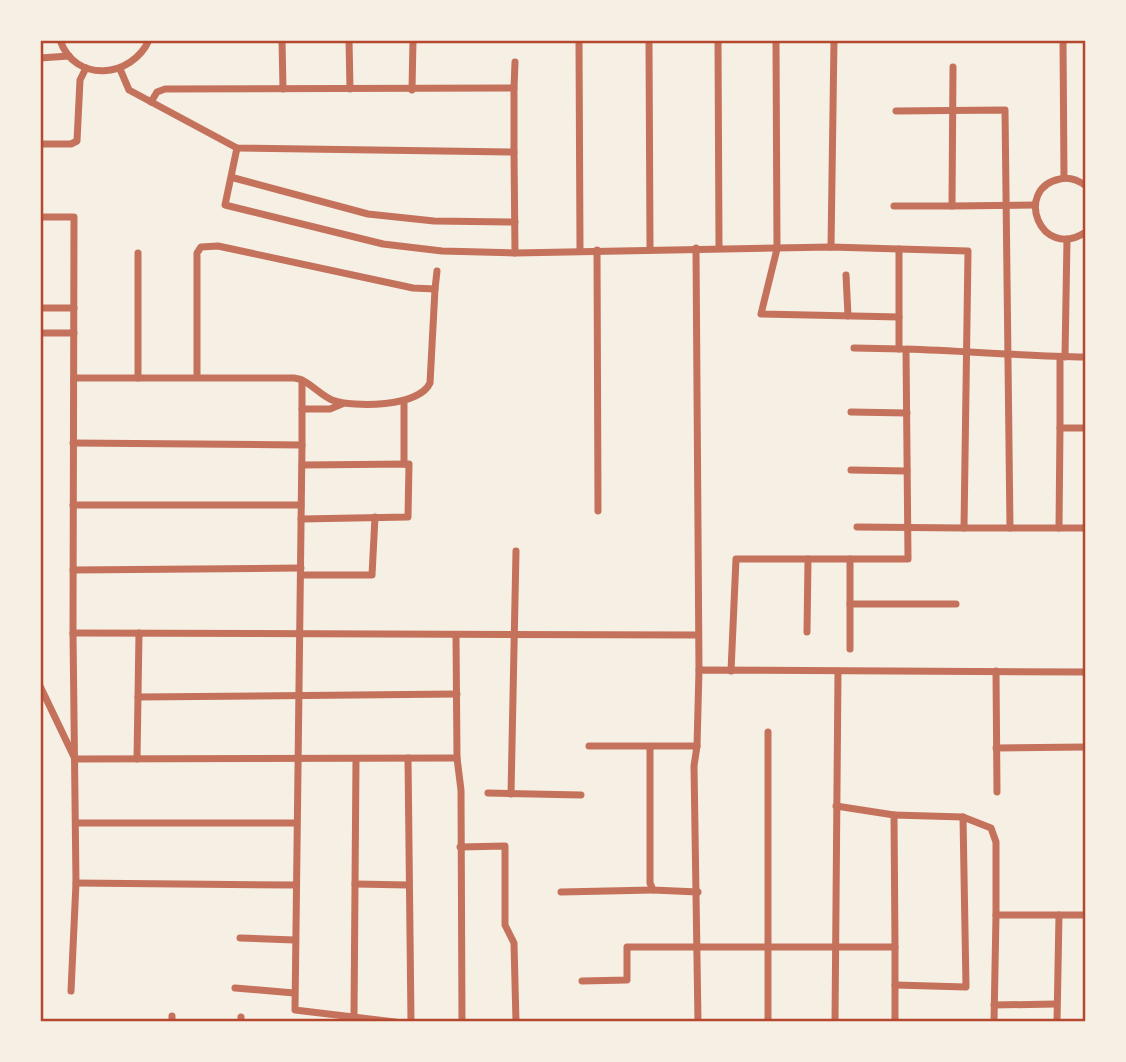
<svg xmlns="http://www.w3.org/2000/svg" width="1126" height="1062" font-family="Bitter,serif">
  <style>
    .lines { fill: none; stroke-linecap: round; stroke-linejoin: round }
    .minor { stroke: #c5725c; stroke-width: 7 }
    .neatline { fill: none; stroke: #b5482f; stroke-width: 2.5 }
  </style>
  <rect width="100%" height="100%" fill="#f6efe4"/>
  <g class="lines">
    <!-- minor -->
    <g class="minor">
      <path d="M 60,40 C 75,84 132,78 149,40"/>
      <path d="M 282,40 L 283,89"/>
      <path d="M 349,40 L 350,89"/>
      <path d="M 579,40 L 580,250"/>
      <path d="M 649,40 L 650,248"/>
      <path d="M 718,40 L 719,248"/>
      <path d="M 776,40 L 777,249 L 761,314 L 899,317"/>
      <path d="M 1063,40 L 1064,178"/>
      <path d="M 40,58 L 69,56"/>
      <path d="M 953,67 L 952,206 L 1035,205"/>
      <path d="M 120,69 L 129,90 L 237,148 L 514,152 L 515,253"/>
      <path d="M 514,88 L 515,62"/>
      <path d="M 412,90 L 413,40"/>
      <path d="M 151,102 L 157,92 L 165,89 L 514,88 L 514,152"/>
      <path d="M 896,111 L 1005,110 L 1010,528"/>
      <path d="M 40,144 L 71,144 L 77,141 L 80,80 L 86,68"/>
      <path d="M 237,148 L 225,205 L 383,244 L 442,251 L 515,253 L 831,247 L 968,251 L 964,528 L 857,527"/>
      <path d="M 234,178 L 368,214 L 434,221 L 515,222"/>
      <path d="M 1086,186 C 1078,180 1069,177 1060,179 C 1013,188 1040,262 1086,232"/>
      <path d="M 894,206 L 952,206"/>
      <path d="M 40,217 L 74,217 L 73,633 L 76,883 L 71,991"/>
      <path d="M 831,247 L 834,40"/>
      <path d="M 696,248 L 699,670"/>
      <path d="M 899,249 L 899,349"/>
      <path d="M 597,250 L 598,511"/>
      <path d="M 846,275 L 848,316"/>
      <path d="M 40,308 L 74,308"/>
      <path d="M 40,333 L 74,333"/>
      <path d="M 854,348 L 902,349"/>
      <path d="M 1060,357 L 1060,428"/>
      <path d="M 1065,357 L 1067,239"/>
      <path d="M 197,377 L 197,253 L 201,247 L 218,246 L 413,288 L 435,289 L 437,271"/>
      <path d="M 74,378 L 294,378 C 308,379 318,394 332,400 C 354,408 419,407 430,383 L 435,289"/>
      <path d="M 138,378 L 138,253"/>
      <path d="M 404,403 L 404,464"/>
      <path d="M 302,409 L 330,409 L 342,404"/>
      <path d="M 851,412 L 907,413"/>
      <path d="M 73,443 L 302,445 L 295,1010 L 395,1022"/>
      <path d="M 302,445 L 302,380"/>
      <path d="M 851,470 L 907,471"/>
      <path d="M 73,505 L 301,505"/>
      <path d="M 301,519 L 408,517 L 409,464 L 302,465"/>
      <path d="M 964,528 L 1086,528"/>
      <path d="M 1059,528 L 1060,428 L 1086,428"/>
      <path d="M 850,559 L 850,649"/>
      <path d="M 73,570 L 301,568"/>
      <path d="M 301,575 L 372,575 L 375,517"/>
      <path d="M 850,604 L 956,604"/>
      <path d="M 807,632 L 808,559"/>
      <path d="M 73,633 L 698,635"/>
      <path d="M 456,635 L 457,758 L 461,790 L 462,1022"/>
      <path d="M 731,671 L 736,559 L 908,559 L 906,349 C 966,351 1025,356 1086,357"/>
      <path d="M 996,671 L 997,792"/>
      <path d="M 40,686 L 75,759 L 457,758"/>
      <path d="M 138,697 L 457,694"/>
      <path d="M 589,746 L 697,746"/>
      <path d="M 650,747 L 650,883 L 653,890 L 698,892"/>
      <path d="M 996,748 L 1086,747"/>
      <path d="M 408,758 L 411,1022"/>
      <path d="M 137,759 L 139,633"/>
      <path d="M 488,793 L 581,795"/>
      <path d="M 511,794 L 516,551"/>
      <path d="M 836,806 L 894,815 L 895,947"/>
      <path d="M 894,815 L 963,817 L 991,828 L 996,842 L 996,915"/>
      <path d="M 76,823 L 296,823"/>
      <path d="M 460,847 L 505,846 L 505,925 L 514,943 L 516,1022"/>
      <path d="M 76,883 L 295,885"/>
      <path d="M 355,884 L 408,885"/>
      <path d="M 561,892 L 653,890"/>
      <path d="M 240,938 L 294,940"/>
      <path d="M 582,981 L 627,980 L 627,947 L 895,947 L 895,1022"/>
      <path d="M 895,985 L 966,987 L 963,817"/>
      <path d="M 235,988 L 294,993"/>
      <path d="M 994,1005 L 1057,1004"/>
      <path d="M 354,1016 L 356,759"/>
      <path d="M 172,1022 L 172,1016"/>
      <path d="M 241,1022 L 241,1017"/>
      <path d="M 698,1022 L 694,766 L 697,746 L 699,670 L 1086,672"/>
      <path d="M 768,1022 L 768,732"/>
      <path d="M 835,1022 L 838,671"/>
      <path d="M 994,1022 L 996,915 L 1086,915"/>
      <path d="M 1057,1022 L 1059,915"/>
    </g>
  </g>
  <!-- border -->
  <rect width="1126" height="1062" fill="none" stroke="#f6efe4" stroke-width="84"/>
  <rect x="42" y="42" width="1042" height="978" class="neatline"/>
</svg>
